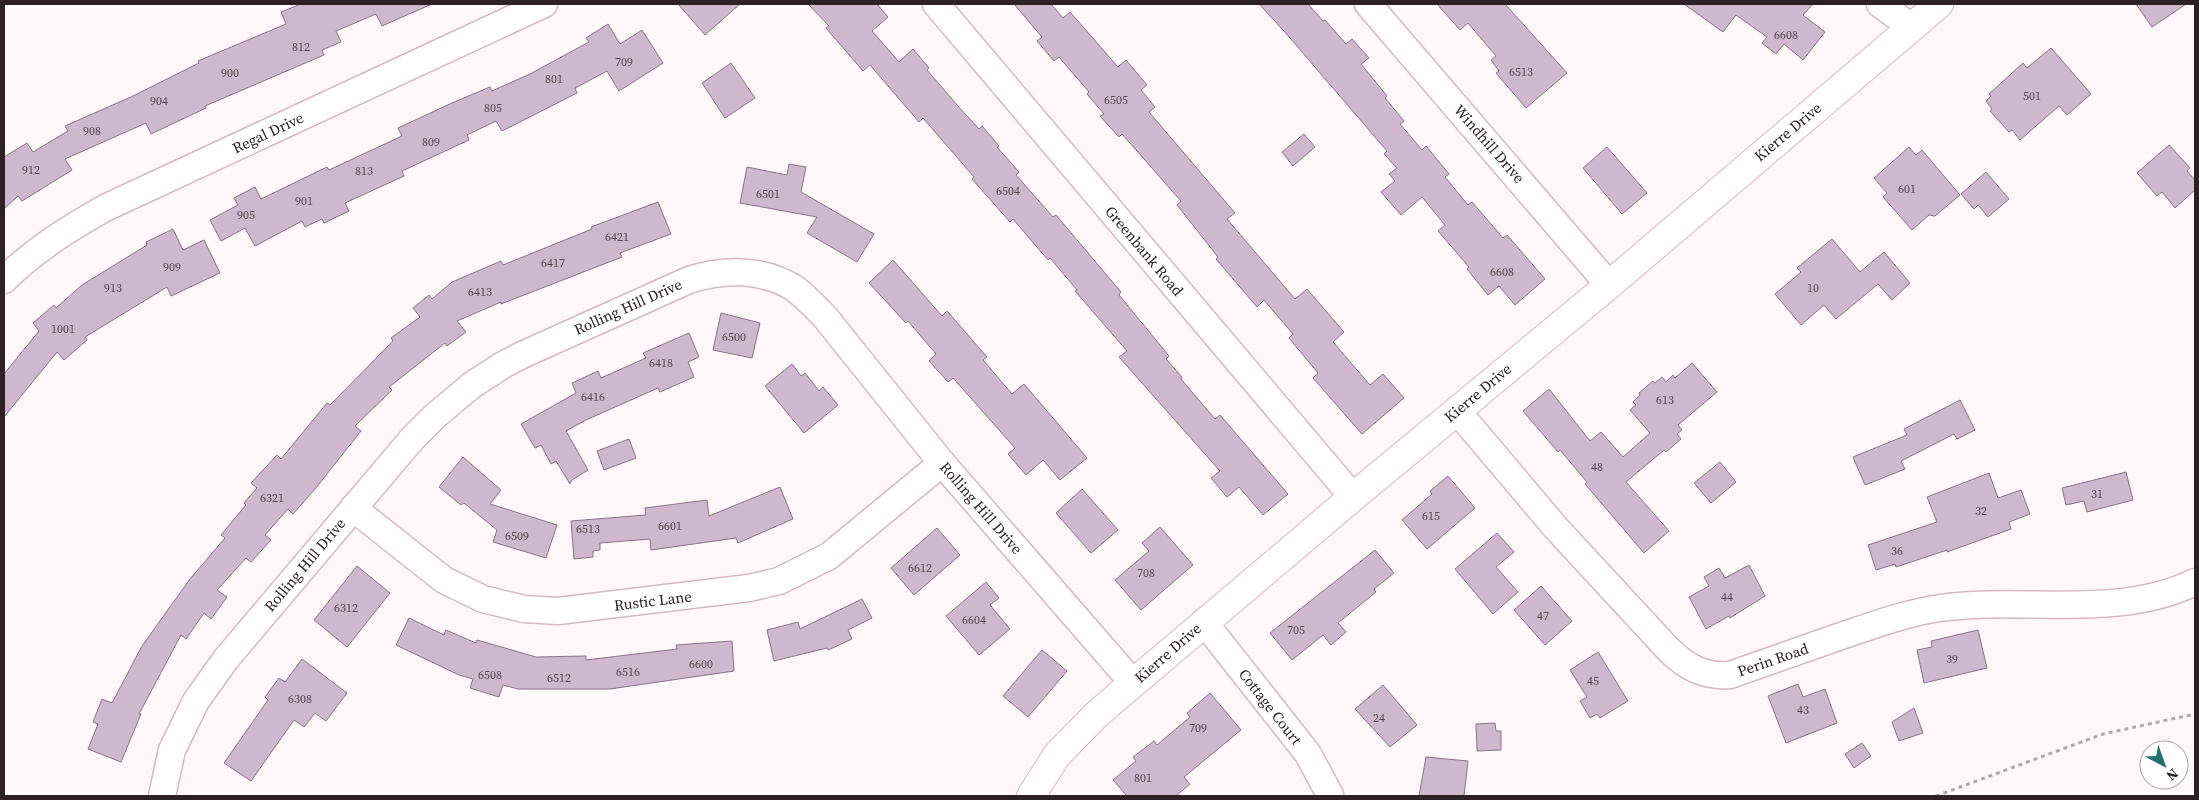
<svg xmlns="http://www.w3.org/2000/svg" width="2199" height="800" font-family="'Source Serif 4',serif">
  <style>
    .building { fill: #cfb7ce; stroke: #897389 }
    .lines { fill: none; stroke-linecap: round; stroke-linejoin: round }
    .minor-casing { stroke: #d9b7c0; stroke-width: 29 }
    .tertiary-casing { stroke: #d9b7c0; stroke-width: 30 }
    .path { stroke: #b2a8ab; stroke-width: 3; stroke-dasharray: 4 4; stroke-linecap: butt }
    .minor { stroke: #fff; stroke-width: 26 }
    .tertiary { stroke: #fff; stroke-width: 28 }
    .labels { text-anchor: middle; stroke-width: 4.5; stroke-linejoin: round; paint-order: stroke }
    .number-label { font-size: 12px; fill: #56464f }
    .street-label { font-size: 15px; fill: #2e2125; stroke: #fff }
  </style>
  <rect width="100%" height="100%" fill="#fff7f9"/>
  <!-- building -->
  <g class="building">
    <path d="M 301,4 L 432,4 L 382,26 L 376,14 L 336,31 L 341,42 L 322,50 L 324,55 L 205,106 L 206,108 L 151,134 L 146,123 L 65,159 L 72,170 L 22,201 L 18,196 L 4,209 L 4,157 L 27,143 L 33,152 L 68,131 L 65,126 L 133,96 L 199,63 L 198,61 L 286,24 L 281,12 Z"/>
    <path d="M 678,4 L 740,4 L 705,35 Z"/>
    <path d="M 808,4 L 877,4 L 888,17 L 872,31 L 899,62 L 913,49 L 929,68 L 927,70 L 958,106 L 979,129 L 982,126 L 999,146 L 997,147 L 1019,172 L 1016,175 L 1053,217 L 1056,215 L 1121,292 L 1119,295 L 1169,356 L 1166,359 L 1182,377 L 1181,379 L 1215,419 L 1220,415 L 1288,494 L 1263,515 L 1239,487 L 1227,497 L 1211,478 L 1220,471 L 1119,357 L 1127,351 L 1075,291 L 1077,290 L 1050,258 L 1048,260 L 1013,219 L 1010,222 L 972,179 L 974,177 L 923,118 L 919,122 L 870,65 L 863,71 L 826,28 L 829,26 Z"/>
    <path d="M 1014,4 L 1051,4 L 1063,18 L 1070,12 L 1118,67 L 1126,60 L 1147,85 L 1141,90 L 1155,107 L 1149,112 L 1235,213 L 1227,219 L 1295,299 L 1307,289 L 1344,332 L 1333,342 L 1370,385 L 1383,374 L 1404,398 L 1362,434 L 1313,378 L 1318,373 L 1289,338 L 1293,334 L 1264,300 L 1257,307 L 1216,259 L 1218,257 L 1177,205 L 1181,201 L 1122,134 L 1119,137 L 1100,116 L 1104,114 L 1087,94 L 1089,92 L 1059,57 L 1054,61 L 1037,41 L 1042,37 Z"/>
    <path d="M 1259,4 L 1308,4 L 1323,21 L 1325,20 L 1346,44 L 1352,39 L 1369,58 L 1361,64 L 1387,96 L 1385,98 L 1404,121 L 1400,124 L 1422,150 L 1426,146 L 1449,174 L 1445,177 L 1468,205 L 1472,202 L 1503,238 L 1507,235 L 1545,279 L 1515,305 L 1499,286 L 1488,295 L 1467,269 L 1469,267 L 1438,231 L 1445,225 L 1422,197 L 1401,215 L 1381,192 L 1395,181 L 1389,174 L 1397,168 L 1384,154 L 1387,151 L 1284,31 Z"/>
    <path d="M 1437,4 L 1505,4 L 1567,73 L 1526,108 L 1496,73 L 1499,71 L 1491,60 L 1496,56 L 1468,23 L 1460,30 Z"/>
    <path d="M 1684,4 L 1813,4 L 1803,15 L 1825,32 L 1803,60 L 1784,44 L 1776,54 L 1762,43 L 1767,37 L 1736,15 L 1723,32 Z"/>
    <path d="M 2136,4 L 2186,4 L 2152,27 Z"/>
    <path d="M 608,24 L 620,44 L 642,30 L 663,63 L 619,91 L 607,71 L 575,88 L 577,93 L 502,131 L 496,121 L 467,135 L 469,140 L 402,171 L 404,176 L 345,203 L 349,211 L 324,223 L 322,219 L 305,227 L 302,221 L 255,246 L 245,228 L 221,241 L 210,220 L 238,205 L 234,198 L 255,187 L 261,199 L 327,167 L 329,170 L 402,136 L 398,128 L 452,103 L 490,87 L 492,91 L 530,74 L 589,42 L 586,38 Z"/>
    <path d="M 2051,48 L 2091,94 L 2067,115 L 2059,106 L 2020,140 L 2012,130 L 2009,132 L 1990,111 L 1992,109 L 1986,101 L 1991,96 L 1989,94 L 2023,63 L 2027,68 Z"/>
    <path d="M 731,63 L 755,98 L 725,118 L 702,83 Z"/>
    <path d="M 1304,134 L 1315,147 L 1293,166 L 1282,152 Z"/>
    <path d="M 2169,145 L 2190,168 L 2187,171 L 2195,180 L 2195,190 L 2175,208 L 2162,192 L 2157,196 L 2137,173 Z"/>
    <path d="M 1607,147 L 1647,193 L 1622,214 L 1583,168 Z"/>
    <path d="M 1909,147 L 1916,155 L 1922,150 L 1960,195 L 1935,216 L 1929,215 L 1912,230 L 1883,197 L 1887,193 L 1874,178 Z"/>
    <path d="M 789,164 L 806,167 L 801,192 L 874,234 L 857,262 L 807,233 L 817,217 L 740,203 L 747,167 L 787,175 Z"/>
    <path d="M 1986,172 L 2009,199 L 1988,217 L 1978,205 L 1974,209 L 1961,194 Z"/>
    <path d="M 658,202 L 671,234 L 620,253 L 622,257 L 501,304 L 501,302 L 457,321 L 466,332 L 447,346 L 445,343 L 389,387 L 392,390 L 355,426 L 361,431 L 315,489 L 293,514 L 288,509 L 265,535 L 271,540 L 251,562 L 246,558 L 217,590 L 227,597 L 211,619 L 204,613 L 186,639 L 181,635 L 139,714 L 141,714 L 121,762 L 88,749 L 98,724 L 93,722 L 102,699 L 112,703 L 142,646 L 190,579 L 225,538 L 221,535 L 246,505 L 244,503 L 257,488 L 251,483 L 277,455 L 281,459 L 327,403 L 330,405 L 393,341 L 391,338 L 420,317 L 413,308 L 429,295 L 432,299 L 452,282 L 501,261 L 503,265 L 592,229 L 591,227 Z"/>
    <path d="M 173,229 L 183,250 L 204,240 L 220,273 L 171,296 L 167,287 L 85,337 L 87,340 L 64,360 L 57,352 L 4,417 L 4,374 L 39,331 L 33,323 L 54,305 L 56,308 L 82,285 L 147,245 L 146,242 Z"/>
    <path d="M 1832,239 L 1860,272 L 1884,252 L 1910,283 L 1892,300 L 1878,284 L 1836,319 L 1824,305 L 1801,325 L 1775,294 L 1801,272 L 1797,268 Z"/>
    <path d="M 893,260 L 942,316 L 947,311 L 987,357 L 983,360 L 1012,394 L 1024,384 L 1087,458 L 1060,480 L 1043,460 L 1026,475 L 1008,454 L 1015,448 L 953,378 L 948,382 L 929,361 L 936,354 L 908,321 L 906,323 L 869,283 Z"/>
    <path d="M 721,313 L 760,323 L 752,358 L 713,350 Z"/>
    <path d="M 689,333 L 699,357 L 688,362 L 694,377 L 660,392 L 658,388 L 586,420 L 566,431 L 588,470 L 572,480 L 570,484 L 556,461 L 551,464 L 541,445 L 535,448 L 521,424 L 576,393 L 572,383 L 598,371 L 601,378 L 646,358 L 643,353 Z"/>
    <path d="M 1692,363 L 1717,392 L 1678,425 L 1682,430 L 1677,434 L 1681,439 L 1666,452 L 1664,450 L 1626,482 L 1669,531 L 1644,553 L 1585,484 L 1587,482 L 1560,450 L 1558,452 L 1523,411 L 1549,389 L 1590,441 L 1601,432 L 1623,457 L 1650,433 L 1630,410 L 1636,405 L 1633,402 L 1640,395 L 1639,393 L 1653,381 L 1655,383 L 1662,377 L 1666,382 L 1673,375 L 1675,378 Z"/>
    <path d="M 792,364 L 801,376 L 805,373 L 819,391 L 823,387 L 838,405 L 804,433 L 765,386 Z"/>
    <path d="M 1960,400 L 1975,430 L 1957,439 L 1954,434 L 1901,461 L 1905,469 L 1865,485 L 1853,457 L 1907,435 L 1904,429 Z"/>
    <path d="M 629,439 L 636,458 L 604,470 L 597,451 Z"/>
    <path d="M 463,457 L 501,490 L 490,504 L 557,525 L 546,558 L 493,542 L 497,530 L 464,503 L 461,505 L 439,487 Z"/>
    <path d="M 1720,462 L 1736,482 L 1711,503 L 1694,483 Z"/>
    <path d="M 2126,472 L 2133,500 L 2087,512 L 2084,501 L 2066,505 L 2062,488 Z"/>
    <path d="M 1989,473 L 1998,498 L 2021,490 L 2030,514 L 2009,522 L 2011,529 L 1947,552 L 1947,550 L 1896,567 L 1895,564 L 1876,570 L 1868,545 L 1937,522 L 1927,497 Z"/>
    <path d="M 1448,476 L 1475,508 L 1427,549 L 1402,520 L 1432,494 L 1430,491 Z"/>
    <path d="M 780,487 L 793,519 L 738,543 L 736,538 L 651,550 L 650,539 L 600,543 L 600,550 L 593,551 L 593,557 L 574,559 L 571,521 L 646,515 L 645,508 L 707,500 L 709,516 Z"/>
    <path d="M 1082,489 L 1118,530 L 1091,553 L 1056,513 Z"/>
    <path d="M 1160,527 L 1193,565 L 1141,610 L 1115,580 L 1149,551 L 1142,543 Z"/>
    <path d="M 937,528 L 960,555 L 914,595 L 891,568 Z"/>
    <path d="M 1497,533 L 1514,552 L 1496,567 L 1518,592 L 1493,614 L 1455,569 Z"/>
    <path d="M 1375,550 L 1394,573 L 1374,589 L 1376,592 L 1338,623 L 1346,632 L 1331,645 L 1323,635 L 1292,660 L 1270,633 Z"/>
    <path d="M 1749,565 L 1765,596 L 1730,618 L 1729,616 L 1706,629 L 1689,597 L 1709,586 L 1704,577 L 1719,568 L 1725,578 Z"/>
    <path d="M 357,566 L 390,593 L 347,647 L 314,620 Z"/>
    <path d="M 986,582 L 999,598 L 990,605 L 1010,629 L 979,655 L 946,616 Z"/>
    <path d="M 1541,586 L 1572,621 L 1545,645 L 1514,610 Z"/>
    <path d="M 862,599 L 872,618 L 848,630 L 852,639 L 828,650 L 827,648 L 774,661 L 767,630 L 798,622 L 800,629 Z"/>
    <path d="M 409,618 L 444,635 L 446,630 L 476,643 L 477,640 L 536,657 L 586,656 L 586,660 L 677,649 L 676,645 L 732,641 L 734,671 L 610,689 L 518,689 L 503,685 L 499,697 L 470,688 L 473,679 L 459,675 L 396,645 Z"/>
    <path d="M 1978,630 L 1987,668 L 1924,683 L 1917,650 L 1932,647 L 1931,641 Z"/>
    <path d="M 1042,650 L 1067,671 L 1028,717 L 1003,696 Z"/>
    <path d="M 1598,652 L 1628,701 L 1600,718 L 1597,714 L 1590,718 L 1580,701 L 1587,697 L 1570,670 Z"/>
    <path d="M 302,659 L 347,693 L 326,721 L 315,713 L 304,727 L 294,720 L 251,781 L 224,763 L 268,700 L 265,697 L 279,678 L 285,682 Z"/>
    <path d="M 1798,684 L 1803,697 L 1825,689 L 1837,723 L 1786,743 L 1768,696 Z"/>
    <path d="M 1383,685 L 1417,725 L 1390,747 L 1355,709 Z"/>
    <path d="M 1210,693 L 1241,730 L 1184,777 L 1190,784 L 1176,796 L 1127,796 L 1113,780 L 1136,761 L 1133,757 L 1154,741 L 1157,745 L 1190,717 L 1187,713 Z"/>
    <path d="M 1914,708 L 1923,733 L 1899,741 L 1892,722 Z"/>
    <path d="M 1495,723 L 1496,731 L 1501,731 L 1501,750 L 1477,751 L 1476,724 Z"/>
    <path d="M 1862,743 L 1871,756 L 1854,768 L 1845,754 Z"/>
    <path d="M 1426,757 L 1468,761 L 1464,796 L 1419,796 Z"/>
  </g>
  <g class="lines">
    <defs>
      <g id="minor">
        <path d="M 936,4 L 1353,497"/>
        <path d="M 1368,4 L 1609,285"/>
        <path d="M 1880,4 L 1911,27"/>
        <path d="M 4,280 C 34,250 68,229 105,208 L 544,4"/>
        <path d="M 1458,412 L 1556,528 L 1668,649 C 1686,667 1704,677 1730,675 C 1767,662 1804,649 1841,636 C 1874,625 1906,613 1940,608 C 2024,596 2117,620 2195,582"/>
        <path d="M 353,508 L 444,580 L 483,599 L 524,609 L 558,611 L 749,588 L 779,581 L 829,556 L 942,463"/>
        <path d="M 1204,622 L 1308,754 L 1330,795"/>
        <path d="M 162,796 L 172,750 L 196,701 L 226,659 L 412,439 L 434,417 L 472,385 L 503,365 L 522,355 L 689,280 C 723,269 762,268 794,288 C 805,296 815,307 825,317 L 942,463 L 1133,683"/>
      </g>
      <path id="tertiary" d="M 1031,796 L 1057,755 L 1097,714 L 1353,497 L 1609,285 L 1939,4"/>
    </defs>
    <!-- minor casing -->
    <use href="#minor" class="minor-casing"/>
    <!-- tertiary casing -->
    <use href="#tertiary" class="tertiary-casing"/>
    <!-- path -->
    <path class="path" d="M 1936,796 L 2103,734 L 2195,714"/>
    <!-- minor -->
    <use href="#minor" class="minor"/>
    <!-- tertiary -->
    <use href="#tertiary" class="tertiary"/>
  </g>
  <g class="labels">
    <!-- number labels -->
    <g class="number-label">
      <text x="1786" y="39">6608</text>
      <text x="301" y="51">812</text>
      <text x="624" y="66">709</text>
      <text x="1521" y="76">6513</text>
      <text x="230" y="77">900</text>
      <text x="554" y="83">801</text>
      <text x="2032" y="100">501</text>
      <text x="1116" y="104">6505</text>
      <text x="159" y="105">904</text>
      <text x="493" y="112">805</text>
      <text x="92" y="135">908</text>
      <text x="431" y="146">809</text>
      <text x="31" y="174">912</text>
      <text x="364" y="175">813</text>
      <text x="1907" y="193">601</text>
      <text x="1008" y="195">6504</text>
      <text x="768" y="198">6501</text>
      <text x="304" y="205">901</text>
      <text x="246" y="219">905</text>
      <text x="617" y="241">6421</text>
      <text x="553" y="267">6417</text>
      <text x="172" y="271">909</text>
      <text x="1502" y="276">6608</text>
      <text x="113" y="292">913</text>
      <text x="1813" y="292">10</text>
      <text x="480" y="296">6413</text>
      <text x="63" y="333">1001</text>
      <text x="734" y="341">6500</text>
      <text x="661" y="367">6418</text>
      <text x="593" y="401">6416</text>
      <text x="1665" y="404">613</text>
      <text x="1597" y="471">48</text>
      <text x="2097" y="498">31</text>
      <text x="272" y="502">6321</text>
      <text x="1981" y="515">32</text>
      <text x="1431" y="520">615</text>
      <text x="670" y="530">6601</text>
      <text x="588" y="533">6513</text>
      <text x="517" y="540">6509</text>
      <text x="1897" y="555">36</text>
      <text x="920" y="572">6612</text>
      <text x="1146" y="577">708</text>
      <text x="1727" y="601">44</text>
      <text x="346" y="612">6312</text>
      <text x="1543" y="620">47</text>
      <text x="974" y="624">6604</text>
      <text x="1296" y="634">705</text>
      <text x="1952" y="663">39</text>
      <text x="701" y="668">6600</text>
      <text x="628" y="676">6516</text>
      <text x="490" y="679">6508</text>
      <text x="559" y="682">6512</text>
      <text x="1593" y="685">45</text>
      <text x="300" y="703">6308</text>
      <text x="1803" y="714">43</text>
      <text x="1379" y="722">24</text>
      <text x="1198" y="732">709</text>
      <text x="1143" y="782">801</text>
    </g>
    <!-- street labels -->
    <g class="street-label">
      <text transform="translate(1788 132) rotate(-40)" y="5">Kierre Drive</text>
      <text transform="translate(268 133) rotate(-25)" y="5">Regal Drive</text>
      <text transform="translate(1489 144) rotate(49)" y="5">Windhill Drive</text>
      <text transform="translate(1144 251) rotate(50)" y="5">Greenbank Road</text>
      <text transform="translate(628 307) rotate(-24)" y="5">Rolling Hill Drive</text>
      <text transform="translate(1478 393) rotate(-40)" y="5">Kierre Drive</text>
      <text transform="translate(981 508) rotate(49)" y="5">Rolling Hill Drive</text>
      <text transform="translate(305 565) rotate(-50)" y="5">Rolling Hill Drive</text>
      <text transform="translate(653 601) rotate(-7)" y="5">Rustic Lane</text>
      <text transform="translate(1168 653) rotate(-41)" y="5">Kierre Drive</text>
      <text transform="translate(1773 660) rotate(-19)" y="5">Perin Road</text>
      <text transform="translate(1270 707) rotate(52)" y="5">Cottage Court</text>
    </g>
  </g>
  <!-- border -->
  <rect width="2199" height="800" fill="none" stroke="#2e2125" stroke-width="10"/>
  <!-- north arrow -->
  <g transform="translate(2164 765) rotate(139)"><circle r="24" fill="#ffffff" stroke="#aba6a8"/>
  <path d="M0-4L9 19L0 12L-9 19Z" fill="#246f6f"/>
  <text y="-8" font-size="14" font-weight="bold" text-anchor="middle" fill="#2e2125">N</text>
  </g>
</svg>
